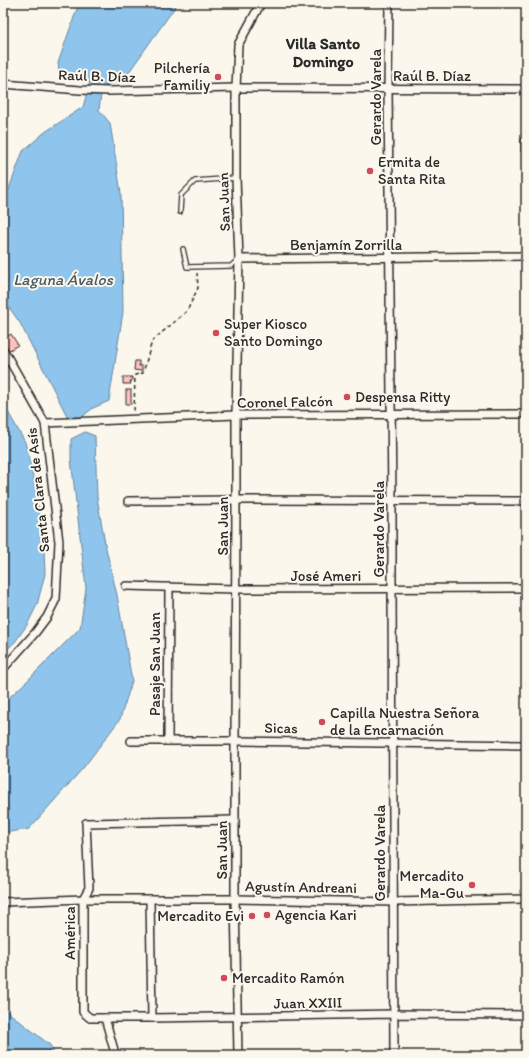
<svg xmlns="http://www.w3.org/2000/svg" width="529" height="1058" font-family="Itim,sans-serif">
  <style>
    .water { fill: #8fc4ec; stroke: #67879f }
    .building { fill: #ffc3be; stroke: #2b2b2b }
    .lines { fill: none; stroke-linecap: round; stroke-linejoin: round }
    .lane-casing { stroke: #2b2b2b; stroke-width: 6 }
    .street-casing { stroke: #2b2b2b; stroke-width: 10 }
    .path { stroke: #2b2b2b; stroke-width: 1.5; stroke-dasharray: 4 3; stroke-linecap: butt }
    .lane { stroke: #fbf7ec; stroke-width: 3.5 }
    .street { stroke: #fbf7ec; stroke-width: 7 }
    .poi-dot { fill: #d1495b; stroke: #fbf7ec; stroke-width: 1.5 }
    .labels { text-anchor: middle; stroke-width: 4; stroke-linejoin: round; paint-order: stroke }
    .poi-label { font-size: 15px; fill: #2b2b2b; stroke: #fbf7ec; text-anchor: start }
    .street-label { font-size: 15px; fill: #2b2b2b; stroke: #fbf7ec }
    .neighbourhood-label { font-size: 16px; font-weight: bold; fill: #2b2b2b; stroke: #fbf7ec }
    .water-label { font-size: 16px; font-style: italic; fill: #495965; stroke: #fbf7ec }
  </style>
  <rect width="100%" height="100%" fill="#fbf7ec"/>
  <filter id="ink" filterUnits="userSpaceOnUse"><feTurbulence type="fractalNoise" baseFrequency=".025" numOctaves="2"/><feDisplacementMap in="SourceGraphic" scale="8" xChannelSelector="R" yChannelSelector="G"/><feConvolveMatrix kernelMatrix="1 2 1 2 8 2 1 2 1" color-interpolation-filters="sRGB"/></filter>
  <g filter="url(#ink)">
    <!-- water -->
    <g class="water">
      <path d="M 79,3 L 178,3 L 124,79 L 102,87 L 99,110 L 110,123 L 121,193 L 123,312 L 109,401 L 93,408 L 82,417 L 67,416 L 20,323 L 6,303 L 6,299 L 3,290 L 3,205 L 23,151 L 45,132 L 83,107 L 90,82 L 60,78 L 58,63 Z"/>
      <path d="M 3,403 L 25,442 L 32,471 L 37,497 L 44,550 L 45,574 L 37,605 L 27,625 L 15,642 L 3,653 Z"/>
      <path d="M 85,432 L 95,436 L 97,497 L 105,544 L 117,595 L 132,681 L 120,719 L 84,767 L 29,829 L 3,833 L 3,703 L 26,682 L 80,628 L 86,588 L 71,459 L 71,439 Z"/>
      <path d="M 3,1008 L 50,1045 L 55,1055 L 3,1055 Z"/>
    </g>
    <!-- building -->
    <g class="building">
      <rect x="521" y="139" width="5" height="12"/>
      <path d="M 11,334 L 18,345 L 8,351 L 3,343 L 3,339 Z"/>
      <path d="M 135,361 L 139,361 L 139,366 L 142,366 L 142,371 L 134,370 Z"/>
      <path d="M 123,377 L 132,377 L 132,381 L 130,381 L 131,384 L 123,384 Z"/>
      <rect x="126" y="390" width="5" height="14"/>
    </g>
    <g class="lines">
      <defs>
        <g id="lane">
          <path d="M 180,212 L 181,195 L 195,181 L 236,178"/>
          <path d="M 183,249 L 187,267 L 231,266 L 239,259"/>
        </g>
        <g id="street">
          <path d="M 389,3 L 388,89 L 392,500 L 392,589 L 394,1055"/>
          <path d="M 3,6 L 4,3"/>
          <path d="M 3,84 L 80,90 L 109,91 L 236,88 L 526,89"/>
          <path d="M 239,259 L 526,256"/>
          <path d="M 3,349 L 45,423 L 59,542 L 56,599 L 47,617 L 35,633 L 3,669"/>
          <path d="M 45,423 L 236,415 L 526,414"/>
          <path d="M 128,501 L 236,500 L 526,501"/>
          <path d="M 126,586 L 235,589 L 526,588"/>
          <path d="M 131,741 L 235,741 L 526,745"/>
          <path d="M 168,741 L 169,587"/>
          <path d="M 235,820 L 86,823 L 89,888 L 83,899 L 83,1012 L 90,1018 L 152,1018 L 394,1014 L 526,1015"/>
          <path d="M 150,899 L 152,1018"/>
          <path d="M 3,902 L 83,899 L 235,899 L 394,902 L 526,899"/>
          <path d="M 105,1018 L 114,1050 L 115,1055"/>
          <path d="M 238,1055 L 235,899 L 235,741 L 236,500 L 236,415 L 239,259 L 236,178 L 236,88 L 238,45 L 261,3"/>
        </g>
      </defs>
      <!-- lane casing -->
      <use href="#lane" class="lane-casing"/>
      <!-- street casing -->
      <use href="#street" class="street-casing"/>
      <!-- path -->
      <path class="path" d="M 134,411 L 135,375 L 143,373 L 152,341 L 187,311 L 198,288 L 197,273"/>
      <!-- lane -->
      <use href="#lane" class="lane"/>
      <!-- street -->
      <use href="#street" class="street"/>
    </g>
  </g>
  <!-- markers -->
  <g class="poi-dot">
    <circle cx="218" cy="77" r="4"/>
    <circle cx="370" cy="171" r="4"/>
    <circle cx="216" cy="333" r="4"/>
    <circle cx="347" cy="397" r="4"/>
    <circle cx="322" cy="722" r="4"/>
    <circle cx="472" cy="885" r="4"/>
    <circle cx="267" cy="915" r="4"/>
    <circle cx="252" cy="916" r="4"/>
    <circle cx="224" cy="978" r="4"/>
  </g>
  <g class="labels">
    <!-- poi labels -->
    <g class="poi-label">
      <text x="210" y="73" text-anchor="end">Pilchería<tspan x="210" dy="17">Familiy</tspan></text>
      <text x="378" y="167">Ermita de<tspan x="378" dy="17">Santa Rita</tspan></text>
      <text x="224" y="329">Super Kiosco<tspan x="224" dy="17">Santo Domingo</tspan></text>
      <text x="355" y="402">Despensa Ritty</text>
      <text x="330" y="718">Capilla Nuestra Señora<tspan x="330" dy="17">de la Encarnación</tspan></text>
      <text x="464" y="881" text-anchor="end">Mercadito<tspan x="464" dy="17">Ma-Gu</tspan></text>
      <text x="275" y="920">Agencia Kari</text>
      <text x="244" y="921" text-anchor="end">Mercadito Evi</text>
      <text x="232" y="983">Mercadito Ramón</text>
    </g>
    <!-- street labels -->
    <g class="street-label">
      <text transform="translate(97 76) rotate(2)" y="5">Raúl B. Díaz</text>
      <text x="432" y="81">Raúl B. Díaz</text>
      <text transform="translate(376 97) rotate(-90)" y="5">Gerardo Varela</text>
      <text transform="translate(224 202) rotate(-92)" y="5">San Juan</text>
      <text x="346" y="250">Benjamín Zorrilla</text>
      <text transform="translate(285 402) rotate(-1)" y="5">Coronel Falcón</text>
      <text transform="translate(38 490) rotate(-96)" y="5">Santa Clara de Asís</text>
      <text transform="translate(223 526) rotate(-90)" y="5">San Juan</text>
      <text transform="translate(379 529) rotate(-90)" y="5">Gerardo Varela</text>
      <text x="326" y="581">José Ameri</text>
      <text transform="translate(155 664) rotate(-90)" y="5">Pasaje San Juan</text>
      <text transform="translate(281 728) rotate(1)" y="5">Sicas</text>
      <text transform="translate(222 850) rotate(-90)" y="5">San Juan</text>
      <text transform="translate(380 853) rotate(-90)" y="5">Gerardo Varela</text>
      <text transform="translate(301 887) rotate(1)" y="5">Agustín Andreani</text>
      <text transform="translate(70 933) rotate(-90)" y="5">América</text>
      <text transform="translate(308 1003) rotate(-1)" y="5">Juan XXIII</text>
    </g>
    <!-- neighbourhood labels -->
    <g class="neighbourhood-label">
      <text x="323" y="49">Villa Santo<tspan x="323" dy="18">Domingo</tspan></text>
    </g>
    <!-- water labels -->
    <g class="water-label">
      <text x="63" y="285">Laguna Ávalos</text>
    </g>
  </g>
  <!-- margin -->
  <rect width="529" height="1058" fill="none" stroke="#fbf7ec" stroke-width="16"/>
  <rect x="8" y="8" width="513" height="1042" fill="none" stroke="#2b2b2b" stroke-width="1.5" filter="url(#ink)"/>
</svg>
